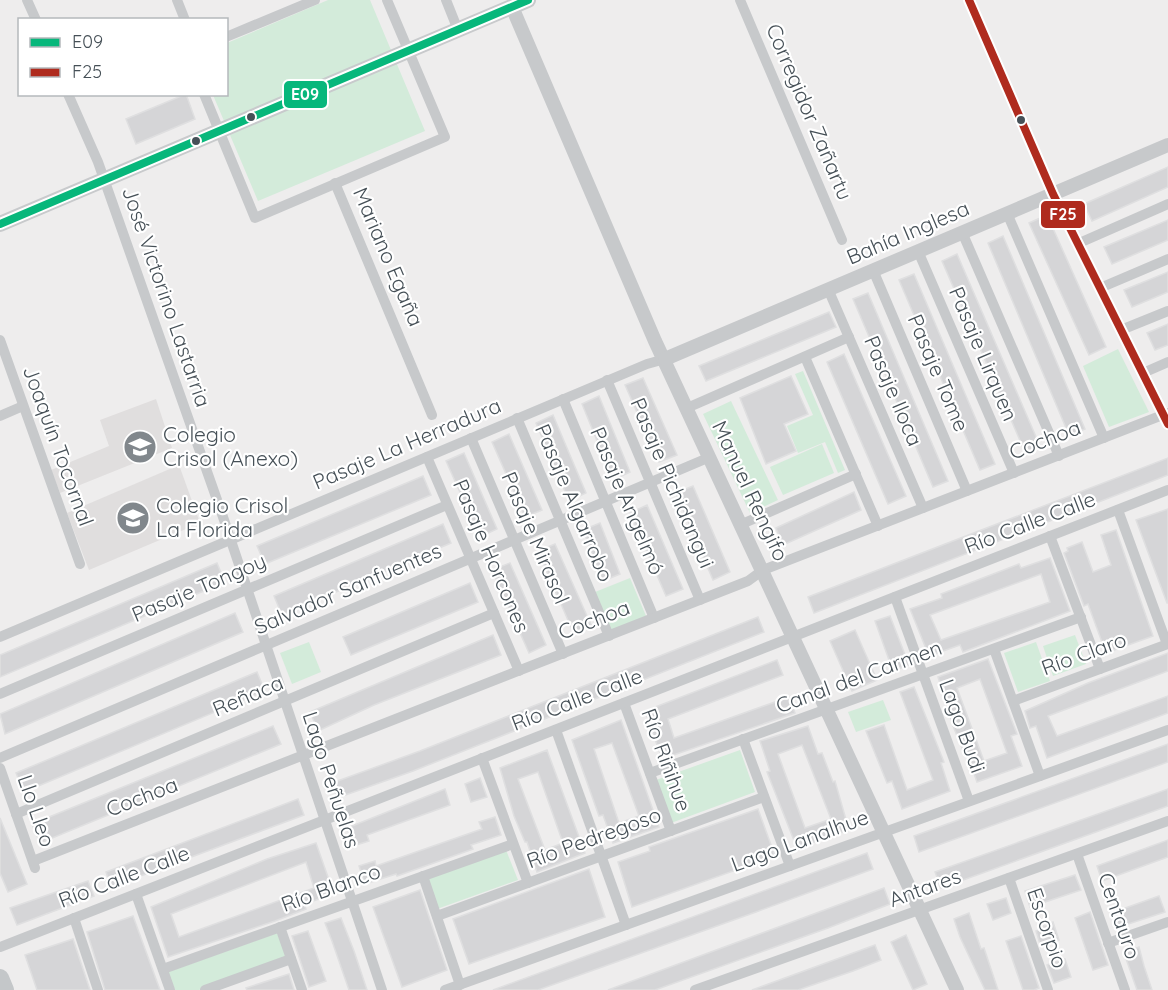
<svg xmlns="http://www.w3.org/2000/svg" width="1168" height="990" font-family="Quicksand,sans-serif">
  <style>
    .education { fill: #e0dede }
    .green { fill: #d3ebda }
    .building { fill: #d5d5d7; stroke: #dfdfe0; stroke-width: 1.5; fill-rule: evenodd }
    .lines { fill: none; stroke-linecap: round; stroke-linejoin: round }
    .minor { stroke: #c7c9cb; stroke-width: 10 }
    .tertiary { stroke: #c7c9cb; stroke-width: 14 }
    .secondary { stroke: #c8cacc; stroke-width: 16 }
    .primary { stroke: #c4c7c9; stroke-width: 18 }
    .bus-1-casing { stroke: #fff; stroke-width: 12 }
    .bus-2-casing { stroke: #fff; stroke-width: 12 }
    .bus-1 { stroke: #07b77b; stroke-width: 8 }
    .bus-2 { stroke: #af2b1e; stroke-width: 8 }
    .bus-dot { fill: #465057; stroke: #fff; stroke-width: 2 }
    .labels { text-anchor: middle; stroke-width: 4.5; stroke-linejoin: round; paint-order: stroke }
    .street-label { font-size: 21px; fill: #465057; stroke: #fff }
    .poi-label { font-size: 21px; fill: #465057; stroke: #fff; text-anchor: start }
    .line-badge { stroke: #fff; stroke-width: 2 }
    .badge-label { font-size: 16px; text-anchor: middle; font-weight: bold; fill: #fff }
  </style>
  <rect width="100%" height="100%" fill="#eeeded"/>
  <!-- education -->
  <g class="education">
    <path d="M 156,399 L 172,448 L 60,493 L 51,470 L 109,446 L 100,420 Z"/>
    <path d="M 179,465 L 200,523 L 89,570 L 67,513 Z"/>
  </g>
  <!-- green -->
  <g class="green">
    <path d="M 328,0 L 370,0 L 425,131 L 258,201 L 213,95 L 226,94 L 227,43 Z"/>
    <path d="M 1118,349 L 1149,412 L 1109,427 L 1083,366 Z"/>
    <path d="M 803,371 L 845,470 L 838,473 L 825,442 L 798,453 L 787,426 L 813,415 L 795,374 Z"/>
    <path d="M 731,401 L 778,500 L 750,513 L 703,414 Z"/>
    <path d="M 822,444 L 834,473 L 783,495 L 770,467 Z"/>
    <path d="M 630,578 L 646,616 L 610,631 L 595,592 Z"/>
    <path d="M 1075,635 L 1086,664 L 1053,676 L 1043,646 Z"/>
    <path d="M 309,642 L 321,672 L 292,684 L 280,653 Z"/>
    <path d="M 1036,642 L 1050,681 L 1018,692 L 1004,653 Z"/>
    <path d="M 883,700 L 891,720 L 856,732 L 848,712 Z"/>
    <path d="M 740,750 L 755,792 L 671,823 L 656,780 Z"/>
    <path d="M 506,850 L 518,880 L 437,909 L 428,879 Z"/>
    <path d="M 277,933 L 287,958 L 199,990 L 175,990 L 168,972 Z"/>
  </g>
  <!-- building -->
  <g class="building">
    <path d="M 186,94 L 195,119 L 136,144 L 126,119 Z"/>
    <path d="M 1168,167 L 1168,187 L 1092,221 L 1084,204 Z"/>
    <path d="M 1047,215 L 1106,347 L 1089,355 L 1029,223 Z"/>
    <path d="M 1168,220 L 1168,240 L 1112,264 L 1104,247 Z"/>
    <path d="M 1003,236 L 1085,429 L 1069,435 L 988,243 Z"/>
    <path d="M 957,254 L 1040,446 L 1025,452 L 942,261 Z"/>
    <path d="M 1168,272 L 1168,292 L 1132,307 L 1124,290 Z"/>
    <path d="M 914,274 L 995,464 L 980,470 L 899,280 Z"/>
    <path d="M 868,293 L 948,481 L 933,487 L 853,299 Z"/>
    <path d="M 829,312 L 836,327 L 706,381 L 699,366 Z"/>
    <path d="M 1168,324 L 1168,345 L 1155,350 L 1147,333 Z"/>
    <path d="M 844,354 L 906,496 L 888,504 L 827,362 Z"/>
    <path d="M 791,376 L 808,414 L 784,424 L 796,451 L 766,464 L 740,398 Z"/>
    <path d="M 643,378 L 677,455 L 659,462 L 625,385 Z"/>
    <path d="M 599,396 L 630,472 L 613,480 L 582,404 Z"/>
    <path d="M 553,415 L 586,493 L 569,501 L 536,423 Z"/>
    <path d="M 509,434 L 542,510 L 525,517 L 492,442 Z"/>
    <path d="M 464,453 L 497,529 L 480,537 L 446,461 Z"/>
    <path d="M 1168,458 L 1168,475 L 814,613 L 808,597 Z"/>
    <path d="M 423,476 L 431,495 L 265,564 L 257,546 Z"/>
    <path d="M 693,486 L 730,572 L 713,580 L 676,493 Z"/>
    <path d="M 854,492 L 861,510 L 783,545 L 776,528 Z"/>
    <path d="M 647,505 L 683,589 L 666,596 L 630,513 Z"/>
    <path d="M 1168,509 L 1168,603 L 1167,603 L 1136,520 Z"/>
    <path d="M 600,523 L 620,574 L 603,581 L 583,530 Z"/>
    <path d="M 443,524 L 451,543 L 282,615 L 274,596 Z"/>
    <path d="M 1116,530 L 1153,636 L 1106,653 L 1088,604 L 1084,606 L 1064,553 L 1068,551 L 1067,548 L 1082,542 L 1093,572 L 1111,565 L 1101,535 Z"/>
    <path d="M 555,544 L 592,627 L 574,634 L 538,551 Z"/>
    <path d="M 1050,558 L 1070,611 L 963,652 L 960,645 L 929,656 L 910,609 L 942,598 L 941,594 L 1001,571 L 1019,564 L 1021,568 ZM 1041,574 L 1050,602 L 941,640 L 930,615 Z"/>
    <path d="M 217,563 L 225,582 L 0,677 L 0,655 Z"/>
    <path d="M 510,563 L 546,645 L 529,653 L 492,570 Z"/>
    <path d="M 470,583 L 478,602 L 351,655 L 343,637 Z"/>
    <path d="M 235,613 L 243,632 L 5,734 L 0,714 Z"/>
    <path d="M 890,616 L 909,665 L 893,671 L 875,621 Z"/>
    <path d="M 758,617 L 764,632 L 413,771 L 337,798 L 332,783 L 420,751 Z"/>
    <path d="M 855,630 L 877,680 L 852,691 L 830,641 Z"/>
    <path d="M 493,635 L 501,655 L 374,705 L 318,731 L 310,712 Z"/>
    <path d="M 1168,653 L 1168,671 L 1048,716 L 1057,736 L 1168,696 L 1168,713 L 1047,758 L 1036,726 L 1030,728 L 1025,711 L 1088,683 Z"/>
    <path d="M 988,659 L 1017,734 L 1011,736 L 1022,766 L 977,782 L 967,754 L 965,755 L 953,726 L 938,677 ZM 980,679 L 1007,753 L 984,761 L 957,688 Z"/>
    <path d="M 777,660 L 783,675 L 668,719 L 674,738 L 789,697 L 795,713 L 662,759 L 645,711 Z"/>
    <path d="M 257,672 L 265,691 L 24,792 L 16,773 Z"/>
    <path d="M 914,687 L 944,762 L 941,763 L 950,791 L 902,809 L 892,781 L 887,783 L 866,731 L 884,725 L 907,790 L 933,780 L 900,692 Z"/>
    <path d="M 621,720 L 659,827 L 613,843 L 603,815 L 599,816 L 572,740 ZM 612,743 L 639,816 L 619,823 L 594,749 Z"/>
    <path d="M 273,726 L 281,744 L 40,843 L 32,824 Z"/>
    <path d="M 808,726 L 818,754 L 822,753 L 833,782 L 835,781 L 849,830 L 797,848 L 767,772 L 770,771 L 760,741 ZM 802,745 L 831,819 L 805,828 L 778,754 Z"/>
    <path d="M 1168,744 L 1168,762 L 919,852 L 914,836 Z"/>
    <path d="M 547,750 L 585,853 L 537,872 L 527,842 L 525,842 L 514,816 L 500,768 ZM 538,772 L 563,843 L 545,850 L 518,779 Z"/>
    <path d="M 480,778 L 487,797 L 471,802 L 465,784 Z"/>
    <path d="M 445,789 L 450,805 L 367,835 L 369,841 L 353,846 L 347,828 Z"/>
    <path d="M 1168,789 L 1168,806 L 941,888 L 935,872 Z"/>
    <path d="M 298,799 L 304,815 L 111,887 L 106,872 Z"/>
    <path d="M 758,809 L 775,856 L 632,907 L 618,862 L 650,851 L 649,847 Z"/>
    <path d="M 495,817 L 501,835 L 471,845 L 473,849 L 397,876 L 396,874 L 365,884 L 359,866 L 375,861 L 376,866 L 482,829 L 479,822 Z"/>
    <path d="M 0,818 L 27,884 L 8,892 L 0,873 Z"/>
    <path d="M 1168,840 L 1168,857 L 1102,881 L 1097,866 Z"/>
    <path d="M 316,843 L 334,894 L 304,904 L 306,909 L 275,921 L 168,957 L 151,907 L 267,859 ZM 306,862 L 314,888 L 179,937 L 171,914 Z"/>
    <path d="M 867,853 L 873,869 L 756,912 L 538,990 L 493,990 Z"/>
    <path d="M 589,869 L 605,917 L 469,964 L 453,919 Z"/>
    <path d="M 1075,875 L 1081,890 L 1030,907 L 1025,891 Z"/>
    <path d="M 88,881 L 94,896 L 17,925 L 10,908 Z"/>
    <path d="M 884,888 L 890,904 L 828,928 L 655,990 L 608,990 Z"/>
    <path d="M 420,890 L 447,970 L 402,987 L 373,907 Z"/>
    <path d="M 1159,896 L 1165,912 L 1119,927 L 1114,912 Z"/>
    <path d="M 1006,898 L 1011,913 L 993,920 L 987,904 Z"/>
    <path d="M 1090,912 L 1108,965 L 1093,970 L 1075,918 Z"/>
    <path d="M 969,913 L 981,949 L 984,948 L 998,990 L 985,990 L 960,937 L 954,919 Z"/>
    <path d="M 133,916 L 160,990 L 105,990 L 87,932 Z"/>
    <path d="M 341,918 L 354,951 L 367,990 L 349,990 L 332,941 L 325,923 Z"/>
    <path d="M 1053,922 L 1059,940 L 1041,947 L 1036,931 L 1039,930 L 1038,928 Z"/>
    <path d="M 308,931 L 326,981 L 309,987 L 292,936 Z"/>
    <path d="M 906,935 L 927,984 L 913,990 L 891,942 Z"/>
    <path d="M 1021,936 L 1039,988 L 1034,990 L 1023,990 L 1006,941 Z"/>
    <path d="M 73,939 L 90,990 L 37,990 L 25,955 Z"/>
    <path d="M 875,945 L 881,960 L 853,971 L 798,990 L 752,990 Z"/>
    <path d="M 1139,947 L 1144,966 L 1152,990 L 1137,990 L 1124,953 Z"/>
    <path d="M 1065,959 L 1071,977 L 1054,983 L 1047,965 Z"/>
    <path d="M 289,974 L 294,990 L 247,990 L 246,988 Z"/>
  </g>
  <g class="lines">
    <!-- minor -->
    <g class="minor">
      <path d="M 27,0 L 36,20"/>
      <path d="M 177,0 L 185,20"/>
      <path d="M 446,0 L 458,30"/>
      <path d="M 740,0 L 842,240"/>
      <path d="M 969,0 L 1053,194 L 1168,424"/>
      <path d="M 226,37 L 315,0"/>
      <path d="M 68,94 L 98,162 L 222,514 L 382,990"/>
      <path d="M 204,94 L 255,218 L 445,137 L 387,0"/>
      <path d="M 335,183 L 432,415"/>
      <path d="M 1007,213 L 1104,438"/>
      <path d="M 962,232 L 1059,456"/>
      <path d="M 1077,244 L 1168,204"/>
      <path d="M 918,251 L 1014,473"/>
      <path d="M 873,270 L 967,491"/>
      <path d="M 1100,288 L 1168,259"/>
      <path d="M 828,289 L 923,508"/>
      <path d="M 1121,330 L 1168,311"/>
      <path d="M 0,340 L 80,564"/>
      <path d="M 805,357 L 878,526"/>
      <path d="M 1143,373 L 1168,362"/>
      <path d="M 607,380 L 700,600"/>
      <path d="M 563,399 L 654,618"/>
      <path d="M 687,408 L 849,337"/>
      <path d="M 0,416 L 23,406"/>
      <path d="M 517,418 L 609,636"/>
      <path d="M 471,438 L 563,654"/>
      <path d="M 427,457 L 519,671"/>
      <path d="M 1118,510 L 1167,644"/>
      <path d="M 742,524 L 856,474"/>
      <path d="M 1050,536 L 1100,669"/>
      <path d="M 895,597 L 969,801"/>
      <path d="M 0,637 L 647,364 L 665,359"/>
      <path d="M 994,649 L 1040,776"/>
      <path d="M 0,694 L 447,505"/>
      <path d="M 1013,701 L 1168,644"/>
      <path d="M 624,703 L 671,831"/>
      <path d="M 556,730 L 626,925"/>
      <path d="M 743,739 L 790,866"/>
      <path d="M 0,758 L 710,457"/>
      <path d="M 482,758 L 528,883"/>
      <path d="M 0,768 L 35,868"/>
      <path d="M 650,773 L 1081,617"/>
      <path d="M 16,814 L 494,613"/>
      <path d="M 1077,854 L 1125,990"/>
      <path d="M 33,861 L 748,581 L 763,570 L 1168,413"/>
      <path d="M 423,876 L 460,985"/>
      <path d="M 1009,878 L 1048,990"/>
      <path d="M 136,894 L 170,990"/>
      <path d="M 437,916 L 764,797"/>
      <path d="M 74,918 L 98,990"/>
      <path d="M 280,927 L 302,990"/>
      <path d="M 1108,943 L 1168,922"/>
      <path d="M 0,947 L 1168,490"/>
      <path d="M 163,969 L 513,844"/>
      <path d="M 205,990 L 291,959"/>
      <path d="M 445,990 L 1168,730"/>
      <path d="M 695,990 L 1168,821"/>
    </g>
    <!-- tertiary -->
    <g class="tertiary">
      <path d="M 512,7 L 655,341 L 957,990"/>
      <path d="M 665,359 L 1168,145"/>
    </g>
    <!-- secondary -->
    <path class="secondary" d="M 0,224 L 528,0"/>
    <!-- primary -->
    <path class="primary" d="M 0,978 L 5,990"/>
    <defs>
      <path id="bus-1" d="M 0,224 L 528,0"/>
      <path id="bus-2" d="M 969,0 L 1053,194 L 1168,424"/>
    </defs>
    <!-- bus-1 casing -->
    <use href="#bus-1" class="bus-1-casing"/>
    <!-- bus-2 casing -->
    <use href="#bus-2" class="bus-2-casing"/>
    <!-- bus-1 -->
    <use href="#bus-1" class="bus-1"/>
    <!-- bus-2 -->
    <use href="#bus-2" class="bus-2"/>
  </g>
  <!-- icons -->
  <defs>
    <symbol id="school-disc" viewBox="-11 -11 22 22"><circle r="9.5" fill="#81878c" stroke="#fff"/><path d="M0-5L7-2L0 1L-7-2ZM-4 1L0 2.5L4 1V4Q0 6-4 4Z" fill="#fff"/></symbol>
  </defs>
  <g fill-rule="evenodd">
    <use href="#school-disc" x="121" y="428" width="38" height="38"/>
    <use href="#school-disc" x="114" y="499" width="38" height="38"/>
  </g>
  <!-- markers -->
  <g class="bus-dot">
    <circle cx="251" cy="117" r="5"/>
    <circle cx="1021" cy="120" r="5"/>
    <circle cx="196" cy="141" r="5"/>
  </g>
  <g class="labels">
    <!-- street labels -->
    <g class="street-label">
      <text transform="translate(809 112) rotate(67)" y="7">Corregidor Zañartu</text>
      <text transform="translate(908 233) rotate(-23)" y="7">Bahía Inglesa</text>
      <text transform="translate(388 257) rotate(67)" y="7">Mariano Egaña</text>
      <text transform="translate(166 297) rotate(71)" y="7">José Victorino Lastarria</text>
      <text transform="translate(983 354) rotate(67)" y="7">Pasaje Lirquen</text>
      <text transform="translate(938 373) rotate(67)" y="7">Pasaje Tome</text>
      <text transform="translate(893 391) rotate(67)" y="7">Pasaje Iloca</text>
      <text transform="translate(1045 440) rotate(-21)" y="7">Cochoa</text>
      <text transform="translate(407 444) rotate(-23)" y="7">Pasaje La Herradura</text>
      <text transform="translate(58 446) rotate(70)" y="7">Joaquín Tocornal</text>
      <text transform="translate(672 483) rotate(67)" y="7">Pasaje Pichidangui</text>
      <text transform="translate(750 491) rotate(65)" y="7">Manuel Rengifo</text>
      <text transform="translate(627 501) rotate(67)" y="7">Pasaje Angelmó</text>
      <text transform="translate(574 503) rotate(67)" y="7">Pasaje Algarrobo</text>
      <text transform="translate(1030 523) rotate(-21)" y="7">Río Calle Calle</text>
      <text transform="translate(535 538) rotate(67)" y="7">Pasaje Mirasol</text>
      <text transform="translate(491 556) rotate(67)" y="7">Pasaje Horcones</text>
      <text transform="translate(199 588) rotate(-23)" y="7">Pasaje Tongoy</text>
      <text transform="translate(348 589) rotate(-23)" y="7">Salvador Sanfuentes</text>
      <text transform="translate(594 620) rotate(-21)" y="7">Cochoa</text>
      <text transform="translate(1084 654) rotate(-20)" y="7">Río Claro</text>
      <text transform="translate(859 677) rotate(-20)" y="7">Canal del Carmen</text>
      <text transform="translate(248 696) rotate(-23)" y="7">Reñaca</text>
      <text transform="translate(577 700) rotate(-21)" y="7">Río Calle Calle</text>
      <text transform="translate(962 726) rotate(70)" y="7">Lago Budi</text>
      <text transform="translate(666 760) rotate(70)" y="7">Río Riñihue</text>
      <text transform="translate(331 780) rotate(72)" y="7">Lago Peñuelas</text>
      <text transform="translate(142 797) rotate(-21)" y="7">Cochoa</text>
      <text transform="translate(36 811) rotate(71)" y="7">Llo Lleo</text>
      <text transform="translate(594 838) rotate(-20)" y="7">Río Pedregoso</text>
      <text transform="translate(800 841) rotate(-20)" y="7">Lago Lanalhue</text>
      <text transform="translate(124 877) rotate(-21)" y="7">Río Calle Calle</text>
      <text transform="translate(331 888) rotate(-20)" y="7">Río Blanco</text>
      <text transform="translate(925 888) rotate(-20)" y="7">Antares</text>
      <text transform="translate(1119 916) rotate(71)" y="7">Centauro</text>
      <text transform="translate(1047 928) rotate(71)" y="7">Escorpio</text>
    </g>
    <!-- poi labels -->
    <g class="poi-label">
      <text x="163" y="442">Colegio<tspan x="163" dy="24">Crisol (Anexo)</tspan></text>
      <text x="156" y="513">Colegio Crisol<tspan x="156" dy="24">La Florida</tspan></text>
    </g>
  </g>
  <g class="line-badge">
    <rect x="283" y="80" width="45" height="29" rx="6" fill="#07b77b"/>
    <rect x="1040" y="200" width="46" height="29" rx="6" fill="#af2b1e"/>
  </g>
  <g class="badge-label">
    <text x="305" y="100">E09</text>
    <text x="1063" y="220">F25</text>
  </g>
  <!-- legend -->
  <rect x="18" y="18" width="210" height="78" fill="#ffffff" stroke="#b5b9bc" stroke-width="1.5"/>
  <rect x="30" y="38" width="30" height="9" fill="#07b77b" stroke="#b5b9bc" stroke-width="1.5"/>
  <text x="72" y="48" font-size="18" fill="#465057">E09</text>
  <rect x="30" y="68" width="30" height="9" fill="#af2b1e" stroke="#b5b9bc" stroke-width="1.5"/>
  <text x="72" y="78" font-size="18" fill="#465057">F25</text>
</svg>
